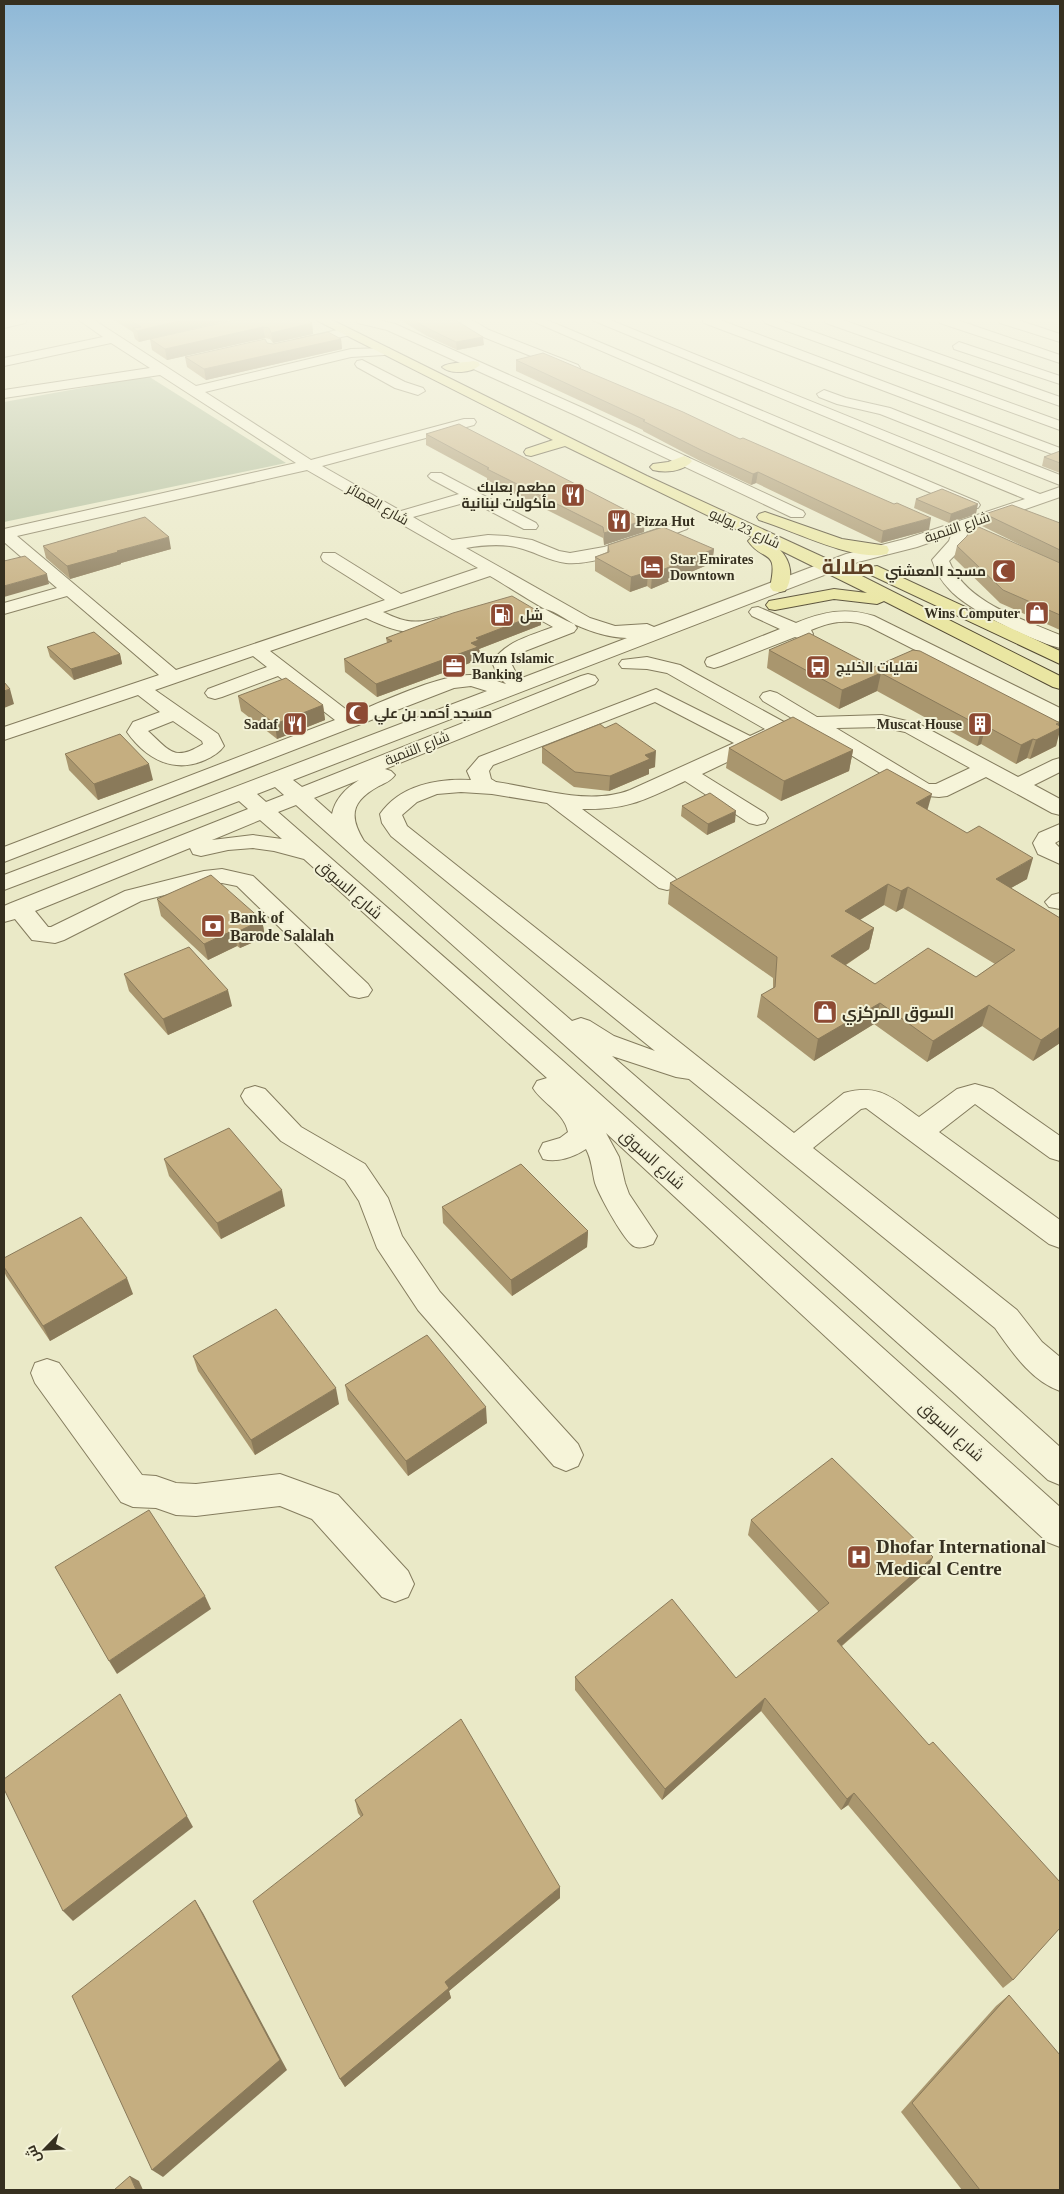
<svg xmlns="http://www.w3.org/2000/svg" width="1064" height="2194" font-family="'Times New Roman',Cairo,serif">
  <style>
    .cemetery { fill: #b0bd9a }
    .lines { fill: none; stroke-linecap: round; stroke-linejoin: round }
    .minor-casing { stroke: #847c5e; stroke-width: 2 }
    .major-casing { stroke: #524931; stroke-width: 2 }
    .minor { fill: #f6f4d9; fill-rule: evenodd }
    .major { fill: #eae6a2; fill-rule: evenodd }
    .wall { fill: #a9966e; fill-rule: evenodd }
    .shaded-wall { fill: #8a7a5a }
    .building { fill: #c5ae80; stroke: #8a7a5a; fill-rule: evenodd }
    .labels { text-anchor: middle; stroke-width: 4; stroke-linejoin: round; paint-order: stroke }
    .far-poi-label { font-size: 14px; font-weight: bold; fill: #363020; stroke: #f2f1d6; text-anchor: start }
    .far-street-label { font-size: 14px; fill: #363020; stroke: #f2f1d6 }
    .street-label { font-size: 16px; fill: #363020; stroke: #f2f1d6 }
    .poi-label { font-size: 16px; font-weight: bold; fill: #363020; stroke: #f2f1d6; text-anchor: start }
    .near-poi-label { font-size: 19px; font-weight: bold; fill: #363020; stroke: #f2f1d6; text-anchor: start }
    .far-town-label { font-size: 21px; font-weight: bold; fill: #5e3f24; stroke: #f2f1d6 }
  </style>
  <rect width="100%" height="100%" fill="#eae9c7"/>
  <!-- cemetery -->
  <path class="cemetery" d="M 148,376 L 286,463 L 4,522 L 4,402 Z"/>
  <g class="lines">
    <defs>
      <g id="minor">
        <path d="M 4,320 L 27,320 L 25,323 L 4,328 Z"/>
        <path d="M 79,320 L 94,320 L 196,386 L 351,349 L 389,348 L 390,351 L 384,355 L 351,357 L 205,392 L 311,460 L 464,419 L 474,419 L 476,422 L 474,425 L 322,466 L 401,511 L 459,494 L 431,479 L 428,476 L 431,473 L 441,473 L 536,523 L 538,526 L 536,529 L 524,529 L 471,501 L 413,517 L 452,540 L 488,535 L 507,536 L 532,540 L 559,551 L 570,553 L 604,547 L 675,523 L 687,523 L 689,526 L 687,529 C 654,541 600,566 566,563 C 550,561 537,553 523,549 C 505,543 484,545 466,548 L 590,618 L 615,626 L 647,624 L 654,627 L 846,554 L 905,539 L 1025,499 L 592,320 L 610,320 L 1040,494 L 1060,487 L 1060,497 L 977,526 L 979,529 L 977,532 L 968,533 L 963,547 L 949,561 C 966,603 1022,619 1060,635 L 1060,648 C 1034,642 968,610 950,590 C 941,581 936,572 932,560 L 949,541 L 951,535 L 917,547 L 858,562 L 293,780 L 302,787 L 581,676 L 588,674 L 595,676 L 598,680 L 595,684 L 385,769 L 391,771 L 395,775 C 391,781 385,783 379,786 C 352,801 348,815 364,841 L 572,1021 L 581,1018 L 590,1021 L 614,1036 L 655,1051 L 391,836 L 382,823 L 380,814 C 400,785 438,778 471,780 L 467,771 L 479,757 L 656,689 L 750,736 L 765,729 L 667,673 L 647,669 L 622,668 L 619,664 L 622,660 L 647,657 L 680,665 L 784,722 L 795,720 L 763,701 L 760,697 L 763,693 L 770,691 L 777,693 L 817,717 L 882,715 L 919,724 L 1018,777 L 1053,760 L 1060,758 L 1060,772 L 1034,785 L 1060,799 L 1060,815 L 1052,813 L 986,777 L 947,796 L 939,797 L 916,795 L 810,730 L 786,734 L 702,774 L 765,813 L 768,818 L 765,823 L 757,825 L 749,823 L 685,781 C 645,800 627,810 582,809 L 675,878 L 679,883 L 675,888 L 667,890 L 659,888 L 547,803 L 492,794 L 461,792 L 437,794 L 417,802 L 402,815 L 407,826 L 794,1133 L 844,1093 C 879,1083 892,1098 919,1117 L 957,1089 L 975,1084 L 993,1089 L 1060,1136 L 1060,1161 L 1050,1158 L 975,1104 L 939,1132 L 1060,1220 L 1060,1248 L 1049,1244 L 866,1108 L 861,1109 L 813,1148 L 1017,1310 L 1042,1342 L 1060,1357 L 1060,1391 C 1031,1381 1012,1352 995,1328 L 689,1079 L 676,1077 L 612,1056 L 979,1374 L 1060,1447 L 1060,1485 L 1048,1480 L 955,1394 L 296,805 L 278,812 L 563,1061 L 1060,1507 L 1060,1547 L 1047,1542 L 606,1133 L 619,1157 L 625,1183 L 629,1194 L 657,1236 L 653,1244 C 645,1247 637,1250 631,1244 C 621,1235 599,1195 595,1183 C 592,1171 592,1160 586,1149 C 574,1157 557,1163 543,1159 L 539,1151 L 543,1143 L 560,1138 L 568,1132 C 564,1112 543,1104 533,1088 L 537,1081 L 547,1078 L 304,859 L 274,851 L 253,848 L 228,850 L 201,856 L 193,854 L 190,848 L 35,911 L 48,927 L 51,927 L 125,891 L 133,889 L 204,871 L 222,869 L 253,876 L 368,984 L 372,990 L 368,996 L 359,998 L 350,996 L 237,886 L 222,883 L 204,885 L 141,901 L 64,940 L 55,943 L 32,940 L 15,919 L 4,922 L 4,906 L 11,903 L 248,809 L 239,801 L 4,890 L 4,875 L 487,691 L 471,686 L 454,688 L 4,862 L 4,847 L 335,720 L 278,676 L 222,697 L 215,699 L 208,697 L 205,693 L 208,689 L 267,667 L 253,656 L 155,690 L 218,734 L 224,746 C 220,752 212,757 205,760 C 174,774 146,759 127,732 L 133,722 L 160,712 L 138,695 L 4,740 L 4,727 L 159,675 L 67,596 L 4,614 L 4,603 L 57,588 L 4,542 L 4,529 L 296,463 L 160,375 L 4,398 L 4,390 L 150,368 L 111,343 L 4,366 L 4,358 L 103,337 ZM 307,470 L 478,568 L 401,594 L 335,553 L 323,553 L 321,557 L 323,561 L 385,600 L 176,670 L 17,536 ZM 490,576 C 528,598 582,638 627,638 L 522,678 L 516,673 L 511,663 L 520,653 L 574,632 L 577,628 L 574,624 C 562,617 549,606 535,609 L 532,613 L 535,617 L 553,627 C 530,636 506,641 492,662 L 498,676 L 506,684 C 495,681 484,675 473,675 C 442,673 382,702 352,714 L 270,651 L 366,618 C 402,635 415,636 452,625 L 455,621 L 452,617 C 444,615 438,618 429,620 C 411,624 399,620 383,612 ZM 655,702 L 734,743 L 630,790 C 589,806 539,788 496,782 L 491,779 L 489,771 L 493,765 ZM 173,721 L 202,741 L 203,744 C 174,762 170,751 148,731 ZM 882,727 L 905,732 L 970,768 L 936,784 L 929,784 L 836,728 ZM 359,780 C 346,788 335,799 332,814 L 314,798 ZM 275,787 L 284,795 L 266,802 L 257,794 ZM 260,820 L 282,839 L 253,835 L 212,840 Z"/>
        <path d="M 356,320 L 379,320 L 395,324 L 585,409 L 803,511 L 805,514 L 803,517 L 791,517 L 575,415 L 387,330 L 358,323 Z"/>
        <path d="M 456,320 L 472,320 L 489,330 L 578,365 L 580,368 L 573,372 L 568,371 L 481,336 Z"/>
        <path d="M 530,320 L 547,320 L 978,502 L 980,505 L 978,508 L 966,508 Z"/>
        <path d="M 702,320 L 720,320 L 1060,448 L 1060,457 L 704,323 Z"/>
        <path d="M 763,320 L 781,320 L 1060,421 L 1060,430 L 765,323 Z"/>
        <path d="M 824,320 L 843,320 L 1060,397 L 1060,406 L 826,323 Z"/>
        <path d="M 938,320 L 957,320 L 1060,355 L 1060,363 L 940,323 Z"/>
        <path d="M 998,320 L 1018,320 L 1060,334 L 1060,342 L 1000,323 Z"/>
        <path d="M 346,328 L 352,332 L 350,335 L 299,347 L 293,343 L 294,340 Z"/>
        <path d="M 959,342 L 1060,376 L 1060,384 L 954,349 L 953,346 Z"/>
        <path d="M 362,360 L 405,382 L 423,388 L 425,391 L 418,395 L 395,388 L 357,367 L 355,364 L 357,361 Z"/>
        <path d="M 824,390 L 846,398 L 890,408 L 1060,475 L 1060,485 L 880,414 L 837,404 L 819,397 L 817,394 Z"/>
        <path d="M 758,607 L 796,623 C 823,612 845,607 874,616 L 1060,708 L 1060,722 L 1053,720 L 868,626 C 847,618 830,622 811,630 L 813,634 L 811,638 L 804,640 L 795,637 L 721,666 L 714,668 L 707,666 L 705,662 L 707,658 L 780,629 L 752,616 L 749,612 L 752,608 Z"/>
        <path d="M 1060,824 L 1060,840 L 1055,843 L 1060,848 L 1060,864 L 1038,854 L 1033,843 L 1039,833 Z"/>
        <path d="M 1060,893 L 1060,909 L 1049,907 L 1045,902 L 1052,895 Z"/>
        <path d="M 255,1086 L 265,1089 L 301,1127 L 365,1164 L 388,1198 L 402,1236 L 440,1292 L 578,1444 L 583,1455 L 578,1466 L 566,1471 L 554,1466 L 418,1310 L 377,1248 L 359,1201 L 345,1180 L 281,1141 L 245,1103 L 241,1096 L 245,1089 Z"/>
        <path d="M 47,1359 L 59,1363 L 142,1475 L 156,1476 L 176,1483 L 196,1484 L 280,1474 L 338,1495 L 408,1571 L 414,1584 L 408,1597 L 395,1602 L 382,1597 L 312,1519 L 280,1506 L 196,1516 L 176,1515 L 156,1508 L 133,1507 L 121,1502 L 35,1383 L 31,1373 L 35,1363 Z"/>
      </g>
      <g id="major">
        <path d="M 316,320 L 332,320 L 647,476 L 836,563 L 1060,676 L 1060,689 L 1053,687 L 884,601 L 877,604 L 834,599 L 775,610 L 769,609 L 766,605 L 769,601 L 834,589 L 867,593 L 780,550 C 791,561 794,578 785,591 L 779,592 L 773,591 L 770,587 C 779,547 763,563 748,541 L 752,537 L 565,446 L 531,456 L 526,455 L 524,452 L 526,449 L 553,440 Z"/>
        <path d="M 473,361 L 478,362 L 480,365 C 472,373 451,375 442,367 C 448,362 464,363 473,361 Z"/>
        <path d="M 684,456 L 689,458 L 692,461 C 683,472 665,473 653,470 L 650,467 L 653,464 L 668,462 Z"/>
        <path d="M 765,512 L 842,539 L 881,545 L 887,546 L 889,550 L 887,554 C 853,562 793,530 759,520 L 757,517 L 759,514 Z"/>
        <path d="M 877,566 L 1060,651 L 1060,664 L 871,575 L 868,571 L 871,567 Z"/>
      </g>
    </defs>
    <!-- minor casing -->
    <use href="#minor" class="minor-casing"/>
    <!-- major casing -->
    <use href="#major" class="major-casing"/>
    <!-- minor -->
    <use href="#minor" class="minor"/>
    <!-- major -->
    <use href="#major" class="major"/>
  </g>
  <!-- wall -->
  <g class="wall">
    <path d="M 114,320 L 229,320 L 139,342 L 135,339 L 133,332 Z"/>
    <path d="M 234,320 L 312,323 L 313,334 L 273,343 L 270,339 L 265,338 L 167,360 L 152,350 L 150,339 Z"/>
    <path d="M 400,320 L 455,320 L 484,345 L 457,350 L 427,336 Z"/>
    <path d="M 341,339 L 342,349 L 206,380 L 187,367 L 185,357 L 267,343 L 273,344 Z"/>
    <path d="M 516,360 L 929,530 L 881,543 L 756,483 L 751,485 L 702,462 L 643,431 L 643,430 L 516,371 Z"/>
    <path d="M 426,434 L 644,532 L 604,545 L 603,538 L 487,480 L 487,478 L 426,445 Z"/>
    <path d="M 1060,451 L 1060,473 L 1042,466 L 1044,457 Z"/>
    <path d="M 916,499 L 976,514 L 949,523 L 914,508 Z"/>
    <path d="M 985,514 L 1060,523 L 1060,630 L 1000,603 L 954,558 L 957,546 L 1039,554 L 982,526 Z"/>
    <path d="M 608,545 L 714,549 L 712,563 L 651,589 L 647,586 L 630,592 L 595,571 L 595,557 L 607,552 Z"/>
    <path d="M 43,546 L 171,549 L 121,563 L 121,564 L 70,579 L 46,558 Z"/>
    <path d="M 541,625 L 479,649 L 480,653 L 478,653 L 478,660 L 377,697 L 345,672 L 344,659 L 387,643 L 386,638 Z"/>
    <path d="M 47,647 L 120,654 L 122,664 L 74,680 L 50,657 Z"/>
    <path d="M 769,650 L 874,667 L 1059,725 L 1056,746 L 1030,759 L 1027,758 L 1016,764 L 981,744 L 977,746 L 877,691 L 839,709 L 767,668 Z"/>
    <path d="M 238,696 L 323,705 L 325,720 L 277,739 L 241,711 Z"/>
    <path d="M 542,747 L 655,767 L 649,769 L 649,774 L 609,791 L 574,787 L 542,763 Z"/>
    <path d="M 729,748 L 853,750 L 849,771 L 781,801 L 726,768 Z"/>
    <path d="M 65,754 L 153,780 L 98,800 L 69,770 Z"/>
    <path d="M 682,806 L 735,822 L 707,835 L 681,816 Z"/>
    <path d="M 928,810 L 1027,879 L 1011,888 L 1060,918 L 1060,1043 L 1033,1061 L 982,1026 L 927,1062 L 874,1024 L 814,1061 L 757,1017 L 761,995 L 773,989 L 773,978 L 668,904 L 670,883 ZM 884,905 L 896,912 L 903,908 L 995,964 L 976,977 L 875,984 L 846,965 L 869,949 L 874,928 L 860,920 Z"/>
    <path d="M 157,899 L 262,920 L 265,937 L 240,948 L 237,946 L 208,960 L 161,916 Z"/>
    <path d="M 124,974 L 232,1006 L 168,1035 L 129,991 Z"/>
    <path d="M 164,1159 L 285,1206 L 221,1239 L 169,1176 Z"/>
    <path d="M 442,1207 L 588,1231 L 587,1247 L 512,1296 L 443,1223 Z"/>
    <path d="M 4,1258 L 133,1294 L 50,1341 L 6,1276 L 4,1271 Z"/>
    <path d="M 193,1356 L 339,1404 L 255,1455 L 198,1371 Z"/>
    <path d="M 345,1385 L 487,1423 L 408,1476 L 348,1400 Z"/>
    <path d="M 751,1520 L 933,1557 L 926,1572 L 842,1646 L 1013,1980 L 1003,1988 L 848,1805 L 841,1810 L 761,1711 L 662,1800 L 575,1690 L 575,1677 L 736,1678 L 819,1612 L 748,1535 Z"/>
    <path d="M 355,1800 L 560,1898 L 449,1991 L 451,1998 L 345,2087 L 340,2079 L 361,1817 L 358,1813 Z"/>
    <path d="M 1009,1995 L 1060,2190 L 962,2190 L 901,2112 L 996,2006 Z"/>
  </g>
  <!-- shaded-wall -->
  <g class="shaded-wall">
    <path d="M 182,320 L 229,320 L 139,342 L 137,331 Z"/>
    <path d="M 312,323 L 313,334 L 273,343 L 271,333 Z"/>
    <path d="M 263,327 L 265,338 L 167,360 L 165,349 Z"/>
    <path d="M 483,337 L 484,345 L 457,350 L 456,342 Z"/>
    <path d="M 341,339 L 342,349 L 206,380 L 204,369 Z"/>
    <path d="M 758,472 L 756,483 L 751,485 L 753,474 Z"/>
    <path d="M 978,504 L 976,514 L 949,523 L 951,514 Z"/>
    <path d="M 931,518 L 929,530 L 881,543 L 883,531 Z"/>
    <path d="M 645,520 L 644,532 L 604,545 L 604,533 Z"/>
    <path d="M 169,537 L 171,549 L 121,563 L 121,564 L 70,579 L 67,566 L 117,551 Z"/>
    <path d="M 714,549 L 712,563 L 651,589 L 652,574 Z"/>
    <path d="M 648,572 L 647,586 L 630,592 L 631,577 Z"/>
    <path d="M 47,574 L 49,584 L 4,597 L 4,586 Z"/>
    <path d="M 541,613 L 541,625 L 479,649 L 480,653 L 478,653 L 478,660 L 377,697 L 376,684 L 471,643 L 476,638 Z"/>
    <path d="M 120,654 L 122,664 L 74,680 L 71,669 Z"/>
    <path d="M 881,673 L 877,691 L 839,709 L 842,690 Z"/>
    <path d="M 10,689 L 14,704 L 4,708 L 4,691 Z"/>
    <path d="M 323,705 L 325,720 L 277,739 L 275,724 Z"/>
    <path d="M 1060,723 L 1058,729 L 1060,728 L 1060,731 L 1056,746 L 1030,759 L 1036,740 Z"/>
    <path d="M 986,726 L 981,744 L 977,746 L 982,727 Z"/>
    <path d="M 1033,739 L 1027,758 L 1016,764 L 1021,745 Z"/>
    <path d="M 853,750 L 849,771 L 781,801 L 784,781 Z"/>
    <path d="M 656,751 L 655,767 L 649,769 L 649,774 L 609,791 L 610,776 L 645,755 Z"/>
    <path d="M 149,764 L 153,780 L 98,800 L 94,784 Z"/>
    <path d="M 932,794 L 926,815 L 916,803 Z"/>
    <path d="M 736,811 L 735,822 L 707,835 L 708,824 Z"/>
    <path d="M 1033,858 L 1027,879 L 990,900 L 996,879 Z"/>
    <path d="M 888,884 L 884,905 L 840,932 L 845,911 Z"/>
    <path d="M 908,887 L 903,908 L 896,912 L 901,891 Z"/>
    <path d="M 262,920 L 265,937 L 240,948 L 237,932 Z"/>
    <path d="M 874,928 L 869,949 L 827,977 L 831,956 Z"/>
    <path d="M 234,930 L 237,946 L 208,960 L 204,944 Z"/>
    <path d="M 228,990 L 232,1006 L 168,1035 L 163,1019 Z"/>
    <path d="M 880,1003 L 874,1024 L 814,1061 L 818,1039 Z"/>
    <path d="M 989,1005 L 982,1026 L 927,1062 L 933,1041 Z"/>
    <path d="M 1060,1027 L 1060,1043 L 1033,1061 L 1041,1040 Z"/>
    <path d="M 282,1190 L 285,1206 L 221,1239 L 217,1223 Z"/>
    <path d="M 588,1231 L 587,1247 L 512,1296 L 511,1280 Z"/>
    <path d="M 127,1278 L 133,1294 L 50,1341 L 43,1326 Z"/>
    <path d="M 336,1388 L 339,1404 L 255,1455 L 251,1440 Z"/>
    <path d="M 486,1407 L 487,1423 L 408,1476 L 406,1461 Z"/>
    <path d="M 933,1557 L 926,1572 L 832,1654 L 837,1641 Z"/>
    <path d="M 205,1596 L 211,1609 L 117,1674 L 109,1661 Z"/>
    <path d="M 765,1698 L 761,1711 L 662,1800 L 665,1789 Z"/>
    <path d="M 127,1707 L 193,1827 L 73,1921 L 63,1911 Z"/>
    <path d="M 854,1793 L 848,1805 L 841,1810 L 847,1799 Z"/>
    <path d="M 560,1887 L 560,1898 L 449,1991 L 451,1998 L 345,2087 L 340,2079 L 445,1982 Z"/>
    <path d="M 195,1900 L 203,1913 L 287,2070 L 163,2177 L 152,2170 Z"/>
    <path d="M 130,2176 L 139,2181 L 143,2190 L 136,2190 Z"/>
  </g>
  <!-- building -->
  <g class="building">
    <path d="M 130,320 L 182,320 L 137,331 L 133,328 L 141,327 Z"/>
    <path d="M 234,320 L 307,320 L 312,323 L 271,333 L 269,328 L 263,327 L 165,349 L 150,339 Z"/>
    <path d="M 413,320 L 455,320 L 483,337 L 456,342 L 427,328 Z"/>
    <path d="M 328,332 L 341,339 L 204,369 L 185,357 L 265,339 L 267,343 L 273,344 Z"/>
    <path d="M 543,353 L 683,412 L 740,439 L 743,438 L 894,504 L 897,503 L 931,518 L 883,531 L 758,472 L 753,474 L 703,451 L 643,421 L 645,420 L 516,360 Z"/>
    <path d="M 459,424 L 645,520 L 604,533 L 603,527 L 487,469 L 489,468 L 426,434 Z"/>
    <path d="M 1060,451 L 1060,463 L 1044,457 Z"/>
    <path d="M 942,489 L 978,504 L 951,514 L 916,499 Z"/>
    <path d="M 1012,505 L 1060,523 L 1060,550 L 985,514 Z"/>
    <path d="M 145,517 L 169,537 L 117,551 L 118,552 L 67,566 L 43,546 Z"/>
    <path d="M 972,524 L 1060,563 L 1060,615 L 1003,590 L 957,546 L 967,536 Z"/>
    <path d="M 663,527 L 714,549 L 652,574 L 648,572 L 631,577 L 595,557 L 609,552 L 608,545 Z"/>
    <path d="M 25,556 L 47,574 L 4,586 L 4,561 Z"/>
    <path d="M 512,596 L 541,613 L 476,638 L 479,640 L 471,643 L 478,647 L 376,684 L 344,659 L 392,641 L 386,638 L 453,613 Z"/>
    <path d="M 94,632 L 120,654 L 71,669 L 47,647 Z"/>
    <path d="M 809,633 L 874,667 L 913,650 L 920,651 L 1060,723 L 1056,724 L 1060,726 L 1060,728 L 1036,740 L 1033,739 L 1021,745 L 986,726 L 982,727 L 881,673 L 842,690 L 769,650 Z"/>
    <path d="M 286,678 L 323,705 L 275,724 L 238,696 Z"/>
    <path d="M 4,682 L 10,689 L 4,691 Z"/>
    <path d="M 793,717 L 853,750 L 784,781 L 729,748 Z"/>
    <path d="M 616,723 L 656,751 L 645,755 L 650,759 L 610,776 L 575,772 L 542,747 L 600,724 L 605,728 Z"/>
    <path d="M 120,734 L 149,764 L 94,784 L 65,754 Z"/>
    <path d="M 887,769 L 932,794 L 916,803 L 967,833 L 979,826 L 1033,858 L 996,879 L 1060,918 L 1060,1027 L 1041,1040 L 989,1005 L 933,1041 L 880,1003 L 818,1039 L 761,995 L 775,987 L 777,957 L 670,883 ZM 888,884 L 901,891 L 908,887 L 1015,950 L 976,977 L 928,948 L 875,984 L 831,956 L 874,928 L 845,911 Z"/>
    <path d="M 710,793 L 736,811 L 708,824 L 682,806 Z"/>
    <path d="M 211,875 L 262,920 L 237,932 L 234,930 L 204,944 L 157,899 Z"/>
    <path d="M 189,947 L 228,990 L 163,1019 L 124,974 Z"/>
    <path d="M 229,1128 L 282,1190 L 217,1223 L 164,1159 Z"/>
    <path d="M 521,1164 L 588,1231 L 511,1280 L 442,1207 Z"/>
    <path d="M 81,1217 L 127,1278 L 43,1326 L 4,1267 L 4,1258 Z"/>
    <path d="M 276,1309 L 336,1388 L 251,1440 L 193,1356 Z"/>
    <path d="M 427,1335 L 486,1407 L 406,1461 L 345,1385 Z"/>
    <path d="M 832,1458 L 933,1557 L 837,1641 L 929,1745 L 933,1742 L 1060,1882 L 1060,1928 L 1013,1980 L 854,1793 L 847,1799 L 765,1698 L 665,1789 L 575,1677 L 672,1599 L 736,1678 L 829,1603 L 751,1520 Z"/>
    <path d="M 149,1510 L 205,1596 L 109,1661 L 55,1567 Z"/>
    <path d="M 120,1694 L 187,1816 L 63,1911 L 4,1789 L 4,1779 Z"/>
    <path d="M 461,1719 L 560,1887 L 445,1982 L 449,1988 L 340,2079 L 253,1901 L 363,1815 L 355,1800 Z"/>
    <path d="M 195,1900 L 280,2060 L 152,2170 L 72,1996 Z"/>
    <path d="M 1009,1995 L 1060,2055 L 1060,2190 L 980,2190 L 912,2103 Z"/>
    <path d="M 130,2176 L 136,2190 L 114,2190 Z"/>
  </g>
  <!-- sky -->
  <linearGradient id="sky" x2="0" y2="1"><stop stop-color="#8eb8d7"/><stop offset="0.51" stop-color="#f6f5e6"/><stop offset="1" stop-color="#f6f5e6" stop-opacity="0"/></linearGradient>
  <rect width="1064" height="627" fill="url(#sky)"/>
  <!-- icons -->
  <defs>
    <symbol id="restaurant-square" viewBox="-11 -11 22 22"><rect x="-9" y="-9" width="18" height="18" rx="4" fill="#8d4a33" stroke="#f2f1d6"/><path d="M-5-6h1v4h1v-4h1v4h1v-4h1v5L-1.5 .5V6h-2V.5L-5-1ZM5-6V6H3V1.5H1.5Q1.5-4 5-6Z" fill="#fff"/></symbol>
    <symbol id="hotel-square" viewBox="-11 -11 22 22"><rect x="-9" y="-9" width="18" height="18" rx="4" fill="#8d4a33" stroke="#f2f1d6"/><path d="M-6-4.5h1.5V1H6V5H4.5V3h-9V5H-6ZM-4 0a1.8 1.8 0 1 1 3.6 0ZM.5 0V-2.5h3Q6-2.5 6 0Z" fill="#fff"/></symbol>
    <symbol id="mosque-square" viewBox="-11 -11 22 22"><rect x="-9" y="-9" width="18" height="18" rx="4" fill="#8d4a33" stroke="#f2f1d6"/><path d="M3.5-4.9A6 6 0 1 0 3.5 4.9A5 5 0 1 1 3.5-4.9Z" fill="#fff"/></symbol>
    <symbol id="shop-square" viewBox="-11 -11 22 22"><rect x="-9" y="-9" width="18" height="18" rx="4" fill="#8d4a33" stroke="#f2f1d6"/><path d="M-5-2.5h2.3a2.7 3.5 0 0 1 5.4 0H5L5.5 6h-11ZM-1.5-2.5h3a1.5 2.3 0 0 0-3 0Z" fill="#fff"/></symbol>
    <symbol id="fuel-square" viewBox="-11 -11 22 22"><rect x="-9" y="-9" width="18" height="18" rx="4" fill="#8d4a33" stroke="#f2f1d6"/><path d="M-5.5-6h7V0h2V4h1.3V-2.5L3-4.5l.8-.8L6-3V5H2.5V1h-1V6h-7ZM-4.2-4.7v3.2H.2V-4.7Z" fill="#fff"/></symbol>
    <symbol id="office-square" viewBox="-11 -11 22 22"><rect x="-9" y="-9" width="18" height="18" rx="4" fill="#8d4a33" stroke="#f2f1d6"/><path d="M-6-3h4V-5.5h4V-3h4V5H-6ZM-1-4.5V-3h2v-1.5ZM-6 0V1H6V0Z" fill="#fff"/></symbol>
    <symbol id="bus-square" viewBox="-11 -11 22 22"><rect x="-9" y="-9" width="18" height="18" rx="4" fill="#8d4a33" stroke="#f2f1d6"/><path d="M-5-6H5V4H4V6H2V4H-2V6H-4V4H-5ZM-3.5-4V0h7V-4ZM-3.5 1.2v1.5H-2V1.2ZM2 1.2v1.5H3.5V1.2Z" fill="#fff"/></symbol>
    <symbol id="building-square" viewBox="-11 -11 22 22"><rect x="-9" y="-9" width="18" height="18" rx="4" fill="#8d4a33" stroke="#f2f1d6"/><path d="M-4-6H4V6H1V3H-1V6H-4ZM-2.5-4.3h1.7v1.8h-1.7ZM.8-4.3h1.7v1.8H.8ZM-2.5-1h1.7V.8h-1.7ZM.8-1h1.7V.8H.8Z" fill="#fff"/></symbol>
    <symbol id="bank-square" viewBox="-11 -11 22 22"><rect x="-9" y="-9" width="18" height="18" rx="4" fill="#8d4a33" stroke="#f2f1d6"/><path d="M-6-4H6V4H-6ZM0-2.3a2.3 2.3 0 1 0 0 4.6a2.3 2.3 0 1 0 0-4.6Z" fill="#fff"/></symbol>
    <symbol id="hospital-square" viewBox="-11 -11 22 22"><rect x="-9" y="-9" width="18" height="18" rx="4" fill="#8d4a33" stroke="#f2f1d6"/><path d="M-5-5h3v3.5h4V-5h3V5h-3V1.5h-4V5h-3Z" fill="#fff"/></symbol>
  </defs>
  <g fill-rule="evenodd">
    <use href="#restaurant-square" x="559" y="481" width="28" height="28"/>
    <use href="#restaurant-square" x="605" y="507" width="28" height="28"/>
    <use href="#hotel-square" x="638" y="553" width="28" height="28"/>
    <use href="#mosque-square" x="990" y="557" width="28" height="28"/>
    <use href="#shop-square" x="1023" y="599" width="28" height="28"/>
    <use href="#fuel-square" x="488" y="601" width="28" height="28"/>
    <use href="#office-square" x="440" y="652" width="28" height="28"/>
    <use href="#bus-square" x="804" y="653" width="28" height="28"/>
    <use href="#mosque-square" x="343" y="699" width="28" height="28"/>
    <use href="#restaurant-square" x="281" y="710" width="28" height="28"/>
    <use href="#building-square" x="966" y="710" width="28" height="28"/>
    <use href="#bank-square" x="199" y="912" width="28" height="28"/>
    <use href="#shop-square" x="811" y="998" width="28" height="28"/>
    <use href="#hospital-square" x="845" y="1543" width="28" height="28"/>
  </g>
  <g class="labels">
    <!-- far-poi labels -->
    <g class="far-poi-label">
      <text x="556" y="492" text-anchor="end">مطعم بعلبك<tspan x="556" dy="16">مأكولات لبنانية</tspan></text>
      <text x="636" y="526">Pizza Hut</text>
      <text x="670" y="564">Star Emirates<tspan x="670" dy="16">Downtown</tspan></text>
      <text x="986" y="576" text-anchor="end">مسجد المعشني</text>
      <text x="1020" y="618" text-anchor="end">Wins Computer</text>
      <text x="520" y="620">شل</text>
      <text x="472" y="663">Muzn Islamic<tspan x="472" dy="16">Banking</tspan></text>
      <text x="836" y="672">نقليات الخليج</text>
      <text x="374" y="718">مسجد أحمد بن علي</text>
      <text x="278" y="729" text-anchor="end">Sadaf</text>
      <text x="962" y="729" text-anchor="end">Muscat House</text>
    </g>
    <!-- far-street labels -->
    <g class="far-street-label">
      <text transform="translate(378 504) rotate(30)" y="5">شارع العمائر</text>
      <text transform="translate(957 527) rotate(-19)" y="5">شارع التنمية</text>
      <text transform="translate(745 528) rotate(25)" y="5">شارع 23 يوليو</text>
      <text transform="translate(417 748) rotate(-22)" y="5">شارع التنمية</text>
    </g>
    <!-- street labels -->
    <g class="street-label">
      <text transform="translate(350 889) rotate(41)" y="6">شارع السوق</text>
      <text transform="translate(653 1159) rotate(42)" y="6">شارع السوق</text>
      <text transform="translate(952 1431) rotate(42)" y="6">شارع السوق</text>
    </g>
    <!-- poi labels -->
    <g class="poi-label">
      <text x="230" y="923">Bank of<tspan x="230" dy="18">Barode Salalah</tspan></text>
      <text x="842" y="1018">السوق المركزي</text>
    </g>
    <!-- near-poi labels -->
    <g class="near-poi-label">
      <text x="876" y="1553">Dhofar International<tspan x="876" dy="22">Medical Centre</tspan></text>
    </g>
    <!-- far-town labels -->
    <g class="far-town-label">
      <text x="848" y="574">صلالة</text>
    </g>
  </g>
  <!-- border -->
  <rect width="1064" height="2194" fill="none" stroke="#363020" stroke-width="10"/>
  <!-- north arrow -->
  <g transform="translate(45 2149) rotate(246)" stroke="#f2f1d6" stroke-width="4" paint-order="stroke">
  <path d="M0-4L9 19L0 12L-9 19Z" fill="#363020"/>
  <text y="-8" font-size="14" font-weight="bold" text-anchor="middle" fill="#363020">ش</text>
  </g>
</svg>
